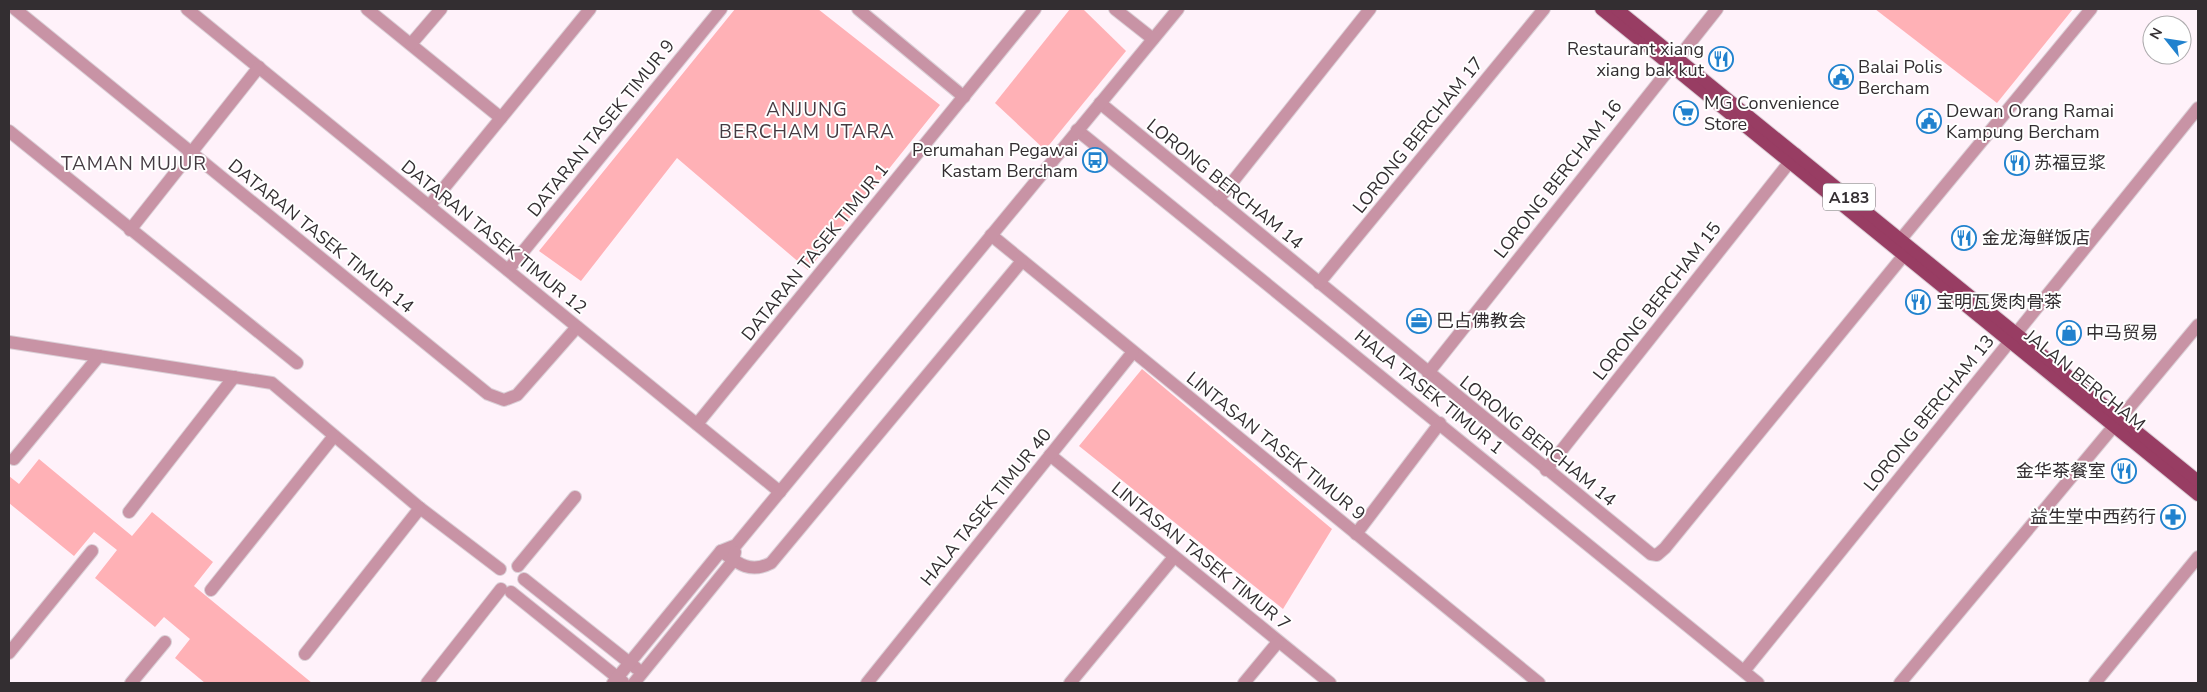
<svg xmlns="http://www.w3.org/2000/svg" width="2207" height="692" font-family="'Nunito Sans','Noto Sans SC',sans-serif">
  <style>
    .green { fill: #ffb1b6 }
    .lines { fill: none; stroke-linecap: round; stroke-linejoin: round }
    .minor-casing { stroke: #dacfd6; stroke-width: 14 }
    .major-casing { stroke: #dacfd6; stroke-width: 14 }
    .minor { stroke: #c893a5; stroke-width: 12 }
    .major { stroke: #983d63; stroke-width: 12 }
    .labels { text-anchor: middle; stroke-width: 4; stroke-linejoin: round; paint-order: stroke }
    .shield { fill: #fff; stroke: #706d6f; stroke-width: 1 }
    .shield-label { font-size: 16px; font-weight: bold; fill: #332e31 }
    .poi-label { font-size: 18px; fill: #332e31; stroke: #fff; text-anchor: start }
    .street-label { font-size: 18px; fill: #332e31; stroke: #fff }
    .neighbourhood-label { font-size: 19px; letter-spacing: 1px; fill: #453b42; stroke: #fff }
  </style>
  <rect width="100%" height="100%" fill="#fff2fa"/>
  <!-- green -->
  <g class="green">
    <path d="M 735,9 L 818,9 L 940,105 L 808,270 L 677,158 L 581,281 L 539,251 Z"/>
    <path d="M 1070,9 L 1083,9 L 1126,51 L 1045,150 L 995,103 Z"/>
    <path d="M 1875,9 L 2073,9 L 1997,103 Z"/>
    <path d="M 1142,369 L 1332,529 L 1283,609 L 1079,446 Z"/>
    <path d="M 39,459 L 132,536 L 152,512 L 213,562 L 194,586 L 312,683 L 205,683 L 175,658 L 190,639 L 164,617 L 155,627 L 95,578 L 117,550 L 94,532 L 74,556 L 9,503 L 9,476 L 19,484 Z"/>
  </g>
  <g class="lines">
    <defs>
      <g id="minor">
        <path d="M 15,9 L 488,394 L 504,400 L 517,395 L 577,327"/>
        <path d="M 187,9 L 780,492"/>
        <path d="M 367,9 L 501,118"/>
        <path d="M 858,9 L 964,97"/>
        <path d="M 1115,9 L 1153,39"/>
        <path d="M 411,44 L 441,9"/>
        <path d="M 1100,103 L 1651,554 L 1657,555 L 1665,548 L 1904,255 L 1914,254"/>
        <path d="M 1077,130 L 1758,683"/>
        <path d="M 9,131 L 297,363"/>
        <path d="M 1218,200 L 1370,9"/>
        <path d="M 430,205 L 590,9"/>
        <path d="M 130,230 L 259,67"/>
        <path d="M 991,235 L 1539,683"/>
        <path d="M 1891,242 L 1898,242 L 1901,239 L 2091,9"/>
        <path d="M 508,270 L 721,9"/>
        <path d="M 1319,283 L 1544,9"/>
        <path d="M 9,342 L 272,383 L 420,508 L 500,569"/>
        <path d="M 1428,373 L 1717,9"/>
        <path d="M 697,424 L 1035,9"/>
        <path d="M 1050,455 L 1330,683"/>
        <path d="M 14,459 L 99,356"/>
        <path d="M 1546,470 L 1796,154"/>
        <path d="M 129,512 L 234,377"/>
        <path d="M 1356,534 L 1440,423"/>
        <path d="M 721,551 C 737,563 750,574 771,563 L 1022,261"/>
        <path d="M 518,566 L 575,497"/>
        <path d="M 524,579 L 636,668"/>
        <path d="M 211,590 L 334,436"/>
        <path d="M 511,592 L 623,682"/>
        <path d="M 9,653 L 92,551"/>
        <path d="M 305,654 L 420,508"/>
        <path d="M 1744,671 L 2198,108"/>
        <path d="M 131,683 L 165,642"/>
        <path d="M 427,683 L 501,589"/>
        <path d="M 613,683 L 721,551 L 736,545 L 1178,9"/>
        <path d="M 634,683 L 733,561 L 735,552"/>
        <path d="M 867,683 L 1133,352"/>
        <path d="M 1070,683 L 1174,557"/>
        <path d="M 1244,683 L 1278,642"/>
        <path d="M 1900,683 L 2198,325"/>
        <path d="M 2095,683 L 2198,557"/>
      </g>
      <g id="major">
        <path d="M 1601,9 L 2198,495"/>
        <path d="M 1617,9 L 2198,481"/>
      </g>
    </defs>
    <!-- minor casing -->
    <use href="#minor" class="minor-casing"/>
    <!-- major casing -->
    <use href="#major" class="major-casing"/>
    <!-- minor -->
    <use href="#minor" class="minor"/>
    <!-- major -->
    <use href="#major" class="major"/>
  </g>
  <!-- icons -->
  <defs>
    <symbol id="restaurant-ring" viewBox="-11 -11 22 22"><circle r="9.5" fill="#fff" stroke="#2182ce" stroke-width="1.5"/><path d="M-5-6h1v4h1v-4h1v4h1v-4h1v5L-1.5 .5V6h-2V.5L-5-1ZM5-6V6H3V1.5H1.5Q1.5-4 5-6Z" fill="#2182ce"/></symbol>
    <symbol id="civic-ring" viewBox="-11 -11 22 22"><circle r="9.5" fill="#fff" stroke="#2182ce" stroke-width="1.5"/><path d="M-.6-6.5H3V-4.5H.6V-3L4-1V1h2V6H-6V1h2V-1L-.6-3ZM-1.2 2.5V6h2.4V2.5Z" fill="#2182ce"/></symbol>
    <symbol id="supermarket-ring" viewBox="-11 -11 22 22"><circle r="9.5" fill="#fff" stroke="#2182ce" stroke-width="1.5"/><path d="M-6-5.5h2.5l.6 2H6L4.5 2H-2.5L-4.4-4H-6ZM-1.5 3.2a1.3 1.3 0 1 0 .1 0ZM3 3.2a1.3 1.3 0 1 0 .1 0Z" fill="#2182ce"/></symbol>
    <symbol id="bus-ring" viewBox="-11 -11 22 22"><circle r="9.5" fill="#fff" stroke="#2182ce" stroke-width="1.5"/><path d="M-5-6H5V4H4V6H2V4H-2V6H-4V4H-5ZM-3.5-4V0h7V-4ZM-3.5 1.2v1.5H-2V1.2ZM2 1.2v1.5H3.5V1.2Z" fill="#2182ce"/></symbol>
    <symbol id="office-ring" viewBox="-11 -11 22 22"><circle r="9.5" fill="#fff" stroke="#2182ce" stroke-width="1.5"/><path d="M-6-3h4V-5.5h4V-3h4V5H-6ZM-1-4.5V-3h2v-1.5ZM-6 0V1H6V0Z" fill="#2182ce"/></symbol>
    <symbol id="shop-ring" viewBox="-11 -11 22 22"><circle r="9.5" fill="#fff" stroke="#2182ce" stroke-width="1.5"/><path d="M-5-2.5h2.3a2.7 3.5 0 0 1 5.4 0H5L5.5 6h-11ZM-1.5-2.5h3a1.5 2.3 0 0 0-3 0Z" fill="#2182ce"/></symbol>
    <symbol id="pharmacy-ring" viewBox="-11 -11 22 22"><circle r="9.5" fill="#fff" stroke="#2182ce" stroke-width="1.5"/><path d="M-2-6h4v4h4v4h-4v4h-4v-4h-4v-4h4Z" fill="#2182ce"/></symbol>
  </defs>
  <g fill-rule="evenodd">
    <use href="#restaurant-ring" x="1707" y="45" width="28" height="28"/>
    <use href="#civic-ring" x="1827" y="63" width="28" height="28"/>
    <use href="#supermarket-ring" x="1672" y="99" width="28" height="28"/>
    <use href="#civic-ring" x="1915" y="107" width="28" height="28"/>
    <use href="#bus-ring" x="1081" y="146" width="28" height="28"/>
    <use href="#restaurant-ring" x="2003" y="149" width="28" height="28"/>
    <use href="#restaurant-ring" x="1950" y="224" width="28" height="28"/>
    <use href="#restaurant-ring" x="1904" y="288" width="28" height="28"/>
    <use href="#office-ring" x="1405" y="307" width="28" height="28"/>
    <use href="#shop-ring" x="2055" y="319" width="28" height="28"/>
    <use href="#restaurant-ring" x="2110" y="457" width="28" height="28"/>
    <use href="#pharmacy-ring" x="2159" y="503" width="28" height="28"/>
  </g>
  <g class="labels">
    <!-- shield labels -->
    <rect class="shield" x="1823" y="183.5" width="52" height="27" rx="4"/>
    <g class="shield-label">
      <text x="1849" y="203">A183</text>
    </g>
    <!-- poi labels -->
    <g class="poi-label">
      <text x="1704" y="55" text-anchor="end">Restaurant xiang<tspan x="1704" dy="21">xiang bak kut</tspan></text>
      <text x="1858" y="73">Balai Polis<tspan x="1858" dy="21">Bercham</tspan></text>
      <text x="1704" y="109">MG Convenience<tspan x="1704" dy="21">Store</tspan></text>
      <text x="1946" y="117">Dewan Orang Ramai<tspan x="1946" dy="21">Kampung Bercham</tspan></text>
      <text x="1078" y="156" text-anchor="end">Perumahan Pegawai<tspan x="1078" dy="21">Kastam Bercham</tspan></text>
      <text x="2034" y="169">苏福豆浆</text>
      <text x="1982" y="244">金龙海鲜饭店</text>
      <text x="1936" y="308">宝明瓦煲肉骨茶</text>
      <text x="1436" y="327">巴占佛教会</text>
      <text x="2086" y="339">中马贸易</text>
      <text x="2106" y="477" text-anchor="end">金华茶餐室</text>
      <text x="2156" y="523" text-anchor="end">益生堂中西药行</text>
    </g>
    <!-- street labels -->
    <g class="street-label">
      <text transform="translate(601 128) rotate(-51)" y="6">DATARAN TASEK TIMUR 9</text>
      <text transform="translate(1418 135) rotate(-51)" y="6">LORONG BERCHAM 17</text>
      <text transform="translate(1558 179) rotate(-52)" y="6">LORONG BERCHAM 16</text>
      <text transform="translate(1225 184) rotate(39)" y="6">LORONG BERCHAM 14</text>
      <text transform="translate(321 236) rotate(39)" y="6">DATARAN TASEK TIMUR 14</text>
      <text transform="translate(494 237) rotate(39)" y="6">DATARAN TASEK TIMUR 12</text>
      <text transform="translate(815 252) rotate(-51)" y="6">DATARAN TASEK TIMUR 1</text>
      <text transform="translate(1657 301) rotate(-52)" y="6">LORONG BERCHAM 15</text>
      <text transform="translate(2085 380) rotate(39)" y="6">JALAN BERCHAM</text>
      <text transform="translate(1429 392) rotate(39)" y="6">HALA TASEK TIMUR 1</text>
      <text transform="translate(1929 413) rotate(-51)" y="6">LORONG BERCHAM 13</text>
      <text transform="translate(1538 441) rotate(39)" y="6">LORONG BERCHAM 14</text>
      <text transform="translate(1276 446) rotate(39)" y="6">LINTASAN TASEK TIMUR 9</text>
      <text transform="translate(986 507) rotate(-51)" y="6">HALA TASEK TIMUR 40</text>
      <text transform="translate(1201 556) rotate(39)" y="6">LINTASAN TASEK TIMUR 7</text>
    </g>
    <!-- neighbourhood labels -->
    <g class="neighbourhood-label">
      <text x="807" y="116">ANJUNG<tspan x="807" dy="22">BERCHAM UTARA</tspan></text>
      <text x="134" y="170">TAMAN MUJUR</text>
    </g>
  </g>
  <!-- border -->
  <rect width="2207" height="692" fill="none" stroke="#332e31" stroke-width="20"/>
  <!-- north arrow -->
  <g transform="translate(2167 40) rotate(300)"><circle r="24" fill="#ffffff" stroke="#adabad"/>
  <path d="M0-4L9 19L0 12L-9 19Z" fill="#2182ce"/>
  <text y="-8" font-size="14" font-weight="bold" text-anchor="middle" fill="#332e31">N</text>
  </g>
</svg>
